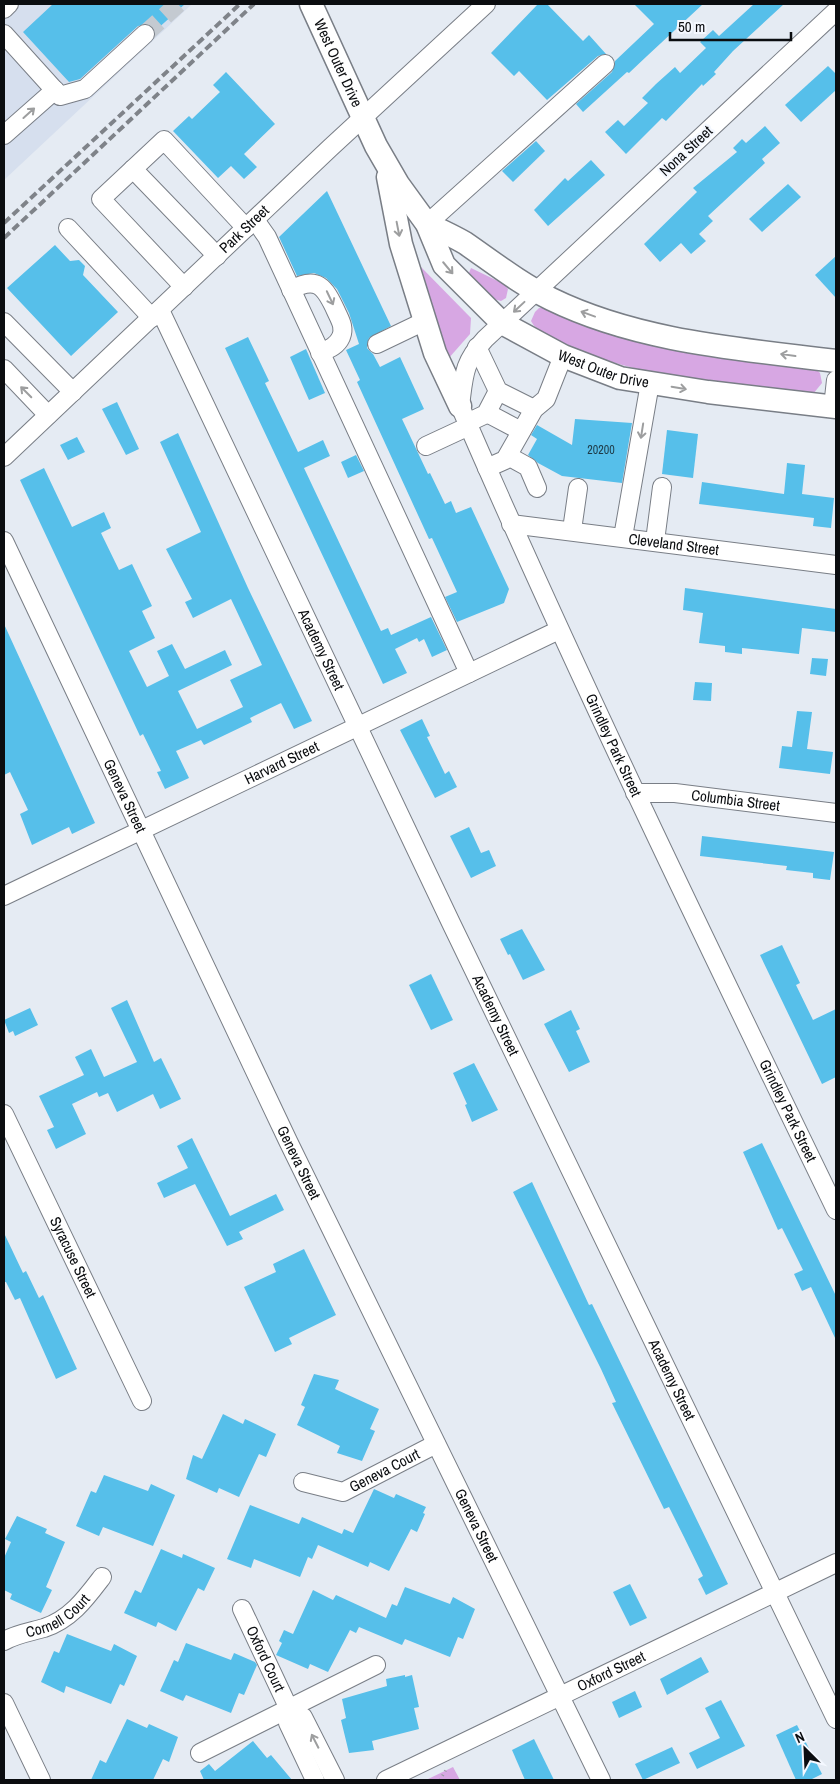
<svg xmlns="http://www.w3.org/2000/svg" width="840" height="1784" font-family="'Archivo Narrow',sans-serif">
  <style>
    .built { fill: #d6dfee }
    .green { fill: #d7a7e3 }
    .building { fill: #56bfea }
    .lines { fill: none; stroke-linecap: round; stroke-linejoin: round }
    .minor-tunnel { stroke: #c4cad1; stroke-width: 18; stroke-dasharray: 18 9; stroke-linecap: butt }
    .minor-casing { stroke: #797e86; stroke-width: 20 }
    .major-casing { stroke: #797e86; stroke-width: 25 }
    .path { stroke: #979ca2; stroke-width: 3; stroke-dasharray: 1 4; stroke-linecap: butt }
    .minor { stroke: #fff; stroke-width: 18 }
    .major { stroke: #fff; stroke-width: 22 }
    .rail { stroke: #7f8389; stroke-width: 4; stroke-dasharray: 8 4; stroke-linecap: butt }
    .oneway { stroke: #9d9e9f }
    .labels { text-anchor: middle; stroke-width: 4.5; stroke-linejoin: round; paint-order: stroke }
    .number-label { font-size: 12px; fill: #1e3a46 }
    .street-label { font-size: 15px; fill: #0b0d10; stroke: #f4f8ff }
  </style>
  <rect width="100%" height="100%" fill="#e5ebf3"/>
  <!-- built -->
  <path class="built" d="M 4,4 L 192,4 L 4,180 Z"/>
  <!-- green -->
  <g class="green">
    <path d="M 418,264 L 471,318 L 470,334 L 448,359 Z"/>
    <path d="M 471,268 L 504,284 L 508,289 L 506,298 L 501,301 L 494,299 L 469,273 Z"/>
    <path d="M 539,308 L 545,308 L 597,330 L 646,344 L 816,369 L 820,373 L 822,383 L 813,394 C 728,384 640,380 561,342 C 551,336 536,332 531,321 L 535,312 Z"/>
    <path d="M 453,1767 L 460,1780 L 426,1780 Z"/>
  </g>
  <!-- building -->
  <g class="building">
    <path d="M 53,4 L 185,4 L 155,31 L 149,24 L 138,26 L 80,79 L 69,82 L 23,32 Z"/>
    <path d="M 538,4 L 547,4 L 583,41 L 589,35 L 606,54 L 598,56 L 547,100 L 519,71 L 514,76 L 491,53 Z"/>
    <path d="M 634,4 L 703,4 L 647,56 L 629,73 L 627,72 L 583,112 L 576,104 L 612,72 L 615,61 L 654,24 Z"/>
    <path d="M 754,4 L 784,4 L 733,51 L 714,72 L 716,74 L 703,86 L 702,84 L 666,121 L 662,118 L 626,154 L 605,132 L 618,120 L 624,126 L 648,103 L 642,98 L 656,84 L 675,67 L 680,73 L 706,48 L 700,42 L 713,30 L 719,36 Z"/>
    <path d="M 828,66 L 836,74 L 836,90 L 801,122 L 785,105 Z"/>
    <path d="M 226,72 L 275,124 L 244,154 L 257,167 L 244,179 L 231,166 L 218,178 L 173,131 L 189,116 L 192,119 L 220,92 L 213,85 Z"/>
    <path d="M 765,126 L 780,143 L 762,159 L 765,163 L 708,216 L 713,221 L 699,234 L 706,241 L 691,254 L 681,243 L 660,262 L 644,244 L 697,192 L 693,188 L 737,152 L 733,148 L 742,139 L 746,143 Z"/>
    <path d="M 536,141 L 545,151 L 513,182 L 502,171 Z"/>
    <path d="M 591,160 L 605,175 L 548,226 L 534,210 L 565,178 L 568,181 Z"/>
    <path d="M 788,184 L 801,197 L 762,232 L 749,219 Z"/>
    <path d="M 327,191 L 391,326 L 369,338 L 367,348 L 373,354 L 380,367 L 400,357 L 424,409 L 402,419 L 428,474 L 430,473 L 445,504 L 451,501 L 456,513 L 471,507 L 509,589 L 504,603 L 457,622 L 445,597 L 457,592 L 432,538 L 429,539 L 357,382 L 360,380 L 346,350 L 359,344 L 349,313 L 337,289 L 326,278 L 314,273 L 297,276 L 279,237 Z"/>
    <path d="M 55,245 L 70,261 L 79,260 L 85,266 L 83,275 L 118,312 L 71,356 L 7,288 Z"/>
    <path d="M 836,256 L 836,298 L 815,275 Z"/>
    <path d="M 248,337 L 269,381 L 265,383 L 298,452 L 323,440 L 330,456 L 304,468 L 381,631 L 388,628 L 391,635 L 431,617 L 447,650 L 432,657 L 424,639 L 419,642 L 417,638 L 395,649 L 407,673 L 383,684 L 225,348 Z"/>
    <path d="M 306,349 L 325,393 L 309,400 L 290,357 Z"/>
    <path d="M 117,402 L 139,449 L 126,455 L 102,409 Z"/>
    <path d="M 575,419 L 632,423 L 622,483 L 562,476 L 538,463 L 528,455 L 537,439 L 531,435 L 537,425 L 572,445 Z"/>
    <path d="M 667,430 L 698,434 L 693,478 L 662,474 Z"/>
    <path d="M 178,433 L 248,588 L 312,721 L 294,729 L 281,703 L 250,718 L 252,722 L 204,745 L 201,740 L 176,751 L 189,778 L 165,789 L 157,772 L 161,771 L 143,734 L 140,736 L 20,480 L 44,468 L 72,527 L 104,512 L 111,528 L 101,533 L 119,570 L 132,564 L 152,606 L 142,611 L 155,638 L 129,651 L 147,687 L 169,676 L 157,651 L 172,644 L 185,669 L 225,650 L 232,665 L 178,691 L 197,729 L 243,707 L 230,680 L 262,665 L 231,599 L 193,618 L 185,602 L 192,599 L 166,549 L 201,532 L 160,442 Z"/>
    <path d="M 77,437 L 85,452 L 68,460 L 60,445 Z"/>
    <path d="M 356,455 L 364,471 L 348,478 L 341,462 Z"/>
    <path d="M 787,463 L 805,465 L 802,494 L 834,498 L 831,528 L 813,526 L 814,518 L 699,504 L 702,482 L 784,494 Z"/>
    <path d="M 685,588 L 836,609 L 836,632 L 802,628 L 799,654 L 742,648 L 742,654 L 725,652 L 725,646 L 699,643 L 703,613 L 683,610 Z"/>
    <path d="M 4,624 L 95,823 L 72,834 L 69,827 L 32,845 L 20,814 L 28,810 L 10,772 L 4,775 Z"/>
    <path d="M 812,658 L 828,659 L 826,676 L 810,674 Z"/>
    <path d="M 695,682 L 712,683 L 711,701 L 693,700 Z"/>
    <path d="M 797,711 L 812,712 L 807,749 L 833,752 L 830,774 L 779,768 L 782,746 L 792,747 Z"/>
    <path d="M 422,719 L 430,736 L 427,737 L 445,774 L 449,771 L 457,787 L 435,798 L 400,730 Z"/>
    <path d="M 469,827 L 481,853 L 489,850 L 496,866 L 471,878 L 450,836 Z"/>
    <path d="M 702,836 L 834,852 L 830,880 L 813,878 L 813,873 L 786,870 L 787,866 L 700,856 Z"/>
    <path d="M 522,929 L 545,970 L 523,980 L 510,954 L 508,955 L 500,939 Z"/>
    <path d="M 782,945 L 800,983 L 796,985 L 813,1020 L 836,1009 L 836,1077 L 822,1084 L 760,955 Z"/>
    <path d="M 431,974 L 453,1020 L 431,1030 L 409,985 Z"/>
    <path d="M 127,1000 L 154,1062 L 161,1058 L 181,1099 L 160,1109 L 153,1094 L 117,1112 L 108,1093 L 99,1097 L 97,1092 L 72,1104 L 86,1134 L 56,1149 L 47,1130 L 54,1127 L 39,1096 L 84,1075 L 75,1057 L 91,1049 L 104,1077 L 137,1062 L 111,1008 Z"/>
    <path d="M 30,1008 L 38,1025 L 15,1036 L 13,1031 L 9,1033 L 4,1020 Z"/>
    <path d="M 571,1010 L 580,1029 L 576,1031 L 590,1062 L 569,1072 L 544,1024 Z"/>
    <path d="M 474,1063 L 498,1110 L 472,1122 L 465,1105 L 467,1104 L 453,1073 Z"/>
    <path d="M 192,1138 L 230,1216 L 276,1194 L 284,1210 L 239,1232 L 243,1239 L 227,1246 L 195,1184 L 164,1198 L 157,1183 L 188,1168 L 177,1146 Z"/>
    <path d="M 762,1143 L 836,1296 L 836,1340 L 811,1287 L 802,1291 L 794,1274 L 803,1270 L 782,1228 L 778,1230 L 743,1152 Z"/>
    <path d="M 532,1182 L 589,1305 L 592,1304 L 728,1584 L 706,1595 L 698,1579 L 703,1576 L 684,1537 L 669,1507 L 664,1509 L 612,1403 L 616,1402 L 601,1369 L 513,1192 Z"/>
    <path d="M 4,1233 L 23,1273 L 26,1271 L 39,1298 L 43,1295 L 77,1369 L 56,1379 L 20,1298 L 15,1300 L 6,1282 L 4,1282 Z"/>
    <path d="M 304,1249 L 336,1315 L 289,1338 L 292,1344 L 275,1352 L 244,1287 L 276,1272 L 273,1264 Z"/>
    <path d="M 314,1374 L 339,1380 L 335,1389 L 379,1409 L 370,1429 L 375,1431 L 362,1461 L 337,1453 L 340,1446 L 297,1425 L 305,1407 L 301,1405 Z"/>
    <path d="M 223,1414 L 243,1424 L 245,1419 L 276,1434 L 266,1457 L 259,1454 L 239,1497 L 219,1488 L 217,1493 L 186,1479 L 193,1455 L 202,1459 Z"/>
    <path d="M 104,1475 L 148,1491 L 151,1484 L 175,1495 L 153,1546 L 103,1527 L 99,1536 L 76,1526 L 91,1491 L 96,1493 Z"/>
    <path d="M 374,1489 L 394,1498 L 396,1494 L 426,1507 L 423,1513 L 425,1514 L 417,1532 L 411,1529 L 389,1571 L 370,1562 L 368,1567 L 318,1545 L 312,1559 L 308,1557 L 300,1577 L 254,1559 L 251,1568 L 227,1559 L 250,1505 L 299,1524 L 302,1517 L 342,1534 L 344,1529 L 353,1533 Z"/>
    <path d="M 17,1516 L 47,1529 L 45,1533 L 65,1542 L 46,1587 L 52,1590 L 41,1613 L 10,1599 L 12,1594 L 4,1590 L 4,1558 L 11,1542 L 5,1539 Z"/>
    <path d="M 161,1549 L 182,1558 L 183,1554 L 215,1568 L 204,1591 L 198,1588 L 176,1631 L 158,1622 L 156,1627 L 124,1613 L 135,1590 L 141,1593 Z"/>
    <path d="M 630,1584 L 647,1618 L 630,1626 L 613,1592 Z"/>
    <path d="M 405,1587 L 450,1604 L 453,1597 L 475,1609 L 463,1639 L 458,1637 L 450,1657 L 405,1639 L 402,1645 L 359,1627 L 356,1633 L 350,1630 L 328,1672 L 310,1664 L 308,1669 L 276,1655 L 282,1643 L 279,1641 L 284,1630 L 293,1634 L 313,1590 L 333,1600 L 336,1595 L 386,1618 L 392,1604 L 397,1606 Z"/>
    <path d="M 67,1634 L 111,1651 L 114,1644 L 137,1656 L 124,1686 L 120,1684 L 111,1704 L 66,1686 L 64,1693 L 41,1682 L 54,1651 L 59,1653 Z"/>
    <path d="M 186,1643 L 231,1660 L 234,1653 L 255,1662 L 257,1665 L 244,1695 L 239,1693 L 231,1713 L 186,1695 L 183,1701 L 160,1691 L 174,1660 L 178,1662 Z"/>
    <path d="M 701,1657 L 709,1672 L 667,1695 L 660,1679 Z"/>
    <path d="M 405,1675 L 405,1677 L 412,1675 L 419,1707 L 414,1708 L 419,1729 L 372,1741 L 374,1750 L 349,1753 L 341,1720 L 346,1718 L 342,1699 L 387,1686 L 386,1679 Z"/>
    <path d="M 635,1691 L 642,1707 L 619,1718 L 612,1702 Z"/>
    <path d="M 721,1700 L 745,1746 L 697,1769 L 689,1753 L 720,1738 L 705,1708 Z"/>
    <path d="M 127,1719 L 147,1728 L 149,1724 L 178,1737 L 169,1762 L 163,1759 L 153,1780 L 91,1780 L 100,1760 L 106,1763 Z"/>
    <path d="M 797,1725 L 822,1774 L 810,1780 L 796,1780 L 776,1735 Z"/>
    <path d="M 534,1739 L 554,1780 L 525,1780 L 512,1750 Z"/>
    <path d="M 253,1741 L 267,1758 L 271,1755 L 292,1780 L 204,1780 L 200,1771 L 209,1764 L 215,1771 Z"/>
    <path d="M 672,1747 L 680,1763 L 643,1780 L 635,1764 Z"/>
  </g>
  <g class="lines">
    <!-- minor-tunnel -->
    <path class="minor-tunnel" d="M 145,34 L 178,4"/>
    <defs>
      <g id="minor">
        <path d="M 4,9 L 9,4"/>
        <path id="s1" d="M 836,11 L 485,339 C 463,363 464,375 460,406 C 578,678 707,944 836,1210"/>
        <path d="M 4,34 L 60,96 L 85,89 L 145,34"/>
        <path d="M 4,135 L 55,90"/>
        <path d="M 133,169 L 217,256"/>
        <path d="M 255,220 L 267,237 L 469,673"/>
        <path d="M 427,224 L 605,64"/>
        <path d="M 68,228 L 152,318"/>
        <path d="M 184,287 L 101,199 L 164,140 L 246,228"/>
        <path d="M 291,290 C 317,275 325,287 336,311 C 340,320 345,327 341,337 C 337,346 329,349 320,353"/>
        <path id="s2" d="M 160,310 L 451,923 L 836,1719"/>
        <path d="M 4,322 L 73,392"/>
        <path d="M 377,344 L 425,321"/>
        <path d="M 477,347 L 498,391 L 534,409"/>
        <path d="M 4,369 L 48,415"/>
        <path d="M 833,407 L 836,380"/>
        <path d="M 487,413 L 521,431"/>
        <path d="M 467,423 L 486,414 L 498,391"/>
        <path d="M 426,446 L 469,426"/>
        <path d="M 508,456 L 528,467 L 537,488"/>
        <path id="s3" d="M 4,457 L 330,148 L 486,4"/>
        <path d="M 487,468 L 505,460 L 534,409 L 546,399 L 563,356"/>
        <path id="s4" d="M 511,524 L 836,565"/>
        <path d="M 572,530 L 578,488"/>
        <path d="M 623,537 L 650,383"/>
        <path id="s5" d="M 4,541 L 288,1141 L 601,1780"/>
        <path d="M 655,541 L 662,487"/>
        <path id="s6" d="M 635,793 L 675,793 L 836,813"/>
        <path id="s7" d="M 4,896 L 559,630"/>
        <path id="s8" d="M 4,1114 L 142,1401"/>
        <path id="s9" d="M 303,1482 L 343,1492 L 436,1444"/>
        <path id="s10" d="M 242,1609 L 289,1709 L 288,1723 L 315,1780"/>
        <path id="s11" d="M 4,1641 C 16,1634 30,1632 44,1628 C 71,1619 86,1598 102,1577"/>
        <path d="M 4,1703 L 41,1780"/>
        <path d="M 289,1709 L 303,1717 L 335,1780"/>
        <path d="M 200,1753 L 376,1665"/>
        <path id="s12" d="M 386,1780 L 836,1563"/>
      </g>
      <g id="major">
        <path id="s13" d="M 311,4 L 376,146 L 398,184 L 427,224 L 444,265 L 502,323 L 563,356 L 620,378 L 708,392 L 836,407"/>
        <path d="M 388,177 L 401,244 L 435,353 L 460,406"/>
        <path d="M 427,224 C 440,230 453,236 465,243 C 494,263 519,283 551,299 C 639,342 741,349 836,361"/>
      </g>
    </defs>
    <!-- minor casing -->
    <use href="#minor" class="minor-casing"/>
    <!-- major casing -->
    <use href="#major" class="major-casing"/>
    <!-- path -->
    <path class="path" d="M 440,1780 L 447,1768"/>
    <!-- minor -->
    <use href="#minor" class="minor"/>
    <!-- major -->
    <use href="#major" class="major"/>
    <!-- rail -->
    <g class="rail">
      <path d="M 4,223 L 240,4"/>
      <path d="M 4,238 L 254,4"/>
    </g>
  </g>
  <!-- one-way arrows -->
  <defs><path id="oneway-shaft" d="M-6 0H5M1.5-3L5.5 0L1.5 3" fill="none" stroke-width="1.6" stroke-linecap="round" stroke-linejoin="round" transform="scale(1.25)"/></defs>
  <g class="oneway">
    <use href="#oneway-shaft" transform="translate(29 113) rotate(-42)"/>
    <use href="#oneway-shaft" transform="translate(398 229) rotate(79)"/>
    <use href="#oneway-shaft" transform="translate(448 268) rotate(50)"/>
    <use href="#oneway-shaft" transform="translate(330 298) rotate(65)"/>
    <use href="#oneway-shaft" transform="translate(519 307) rotate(137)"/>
    <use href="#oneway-shaft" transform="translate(588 314) rotate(-160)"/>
    <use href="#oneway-shaft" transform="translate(788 355) rotate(-172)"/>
    <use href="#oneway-shaft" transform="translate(679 388) rotate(10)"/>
    <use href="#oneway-shaft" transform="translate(26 392) rotate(-135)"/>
    <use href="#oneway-shaft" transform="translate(642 431) rotate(99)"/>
    <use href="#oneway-shaft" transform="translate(315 1741) rotate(-117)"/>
  </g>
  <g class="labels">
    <!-- number labels -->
    <g class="number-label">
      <text x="601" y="454">20200</text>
    </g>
    <!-- street labels -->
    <g class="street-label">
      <text dy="5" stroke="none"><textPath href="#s13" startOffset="65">West Outer Drive</textPath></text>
      <text transform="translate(686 151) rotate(-43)" y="5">Nona Street</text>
      <text dy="5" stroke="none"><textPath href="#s3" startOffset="331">Park Street</textPath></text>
      <text dy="5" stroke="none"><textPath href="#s13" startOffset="488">West Outer Drive</textPath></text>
      <text dy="5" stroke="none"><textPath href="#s4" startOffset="164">Cleveland Street</textPath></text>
      <text dy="5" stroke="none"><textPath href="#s2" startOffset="376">Academy Street</textPath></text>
      <text dy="5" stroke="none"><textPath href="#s1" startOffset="926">Grindley Park Street</textPath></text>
      <text dy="5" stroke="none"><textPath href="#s7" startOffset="308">Harvard Street</textPath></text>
      <text dy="5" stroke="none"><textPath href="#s5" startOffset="282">Geneva Street</textPath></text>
      <text dy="5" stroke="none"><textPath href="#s6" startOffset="101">Columbia Street</textPath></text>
      <text dy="5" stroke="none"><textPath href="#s2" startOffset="781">Academy Street</textPath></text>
      <text dy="5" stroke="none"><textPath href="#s1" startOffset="1331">Grindley Park Street</textPath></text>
      <text dy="5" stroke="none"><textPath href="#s5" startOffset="688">Geneva Street</textPath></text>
      <text dy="5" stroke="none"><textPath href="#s8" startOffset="159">Syracuse Street</textPath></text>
      <text dy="5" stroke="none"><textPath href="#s2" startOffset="1186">Academy Street</textPath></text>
      <text dy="5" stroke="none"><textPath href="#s9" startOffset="88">Geneva Court</textPath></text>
      <text dy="5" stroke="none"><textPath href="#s5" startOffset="1092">Geneva Street</textPath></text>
      <text dy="5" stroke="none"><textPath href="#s11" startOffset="60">Cornell Court</textPath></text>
      <text dy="5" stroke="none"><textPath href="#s10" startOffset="55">Oxford Court</textPath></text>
      <text dy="5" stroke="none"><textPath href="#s12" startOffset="250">Oxford Street</textPath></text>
    </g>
  </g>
  <!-- border -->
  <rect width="840" height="1784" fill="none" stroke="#0b0d10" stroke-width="10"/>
  <!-- north arrow -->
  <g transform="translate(805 1749) rotate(336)" stroke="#f4f8ff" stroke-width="4" paint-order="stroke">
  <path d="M0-4L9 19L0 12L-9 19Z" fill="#0b0d10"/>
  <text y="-8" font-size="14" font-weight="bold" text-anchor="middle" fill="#0b0d10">N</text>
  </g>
  <!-- scale -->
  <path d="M670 32v8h121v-8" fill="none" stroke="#0b0d10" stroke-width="2.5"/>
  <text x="678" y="32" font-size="15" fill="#0b0d10" stroke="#f4f8ff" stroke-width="4" paint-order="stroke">50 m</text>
</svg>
